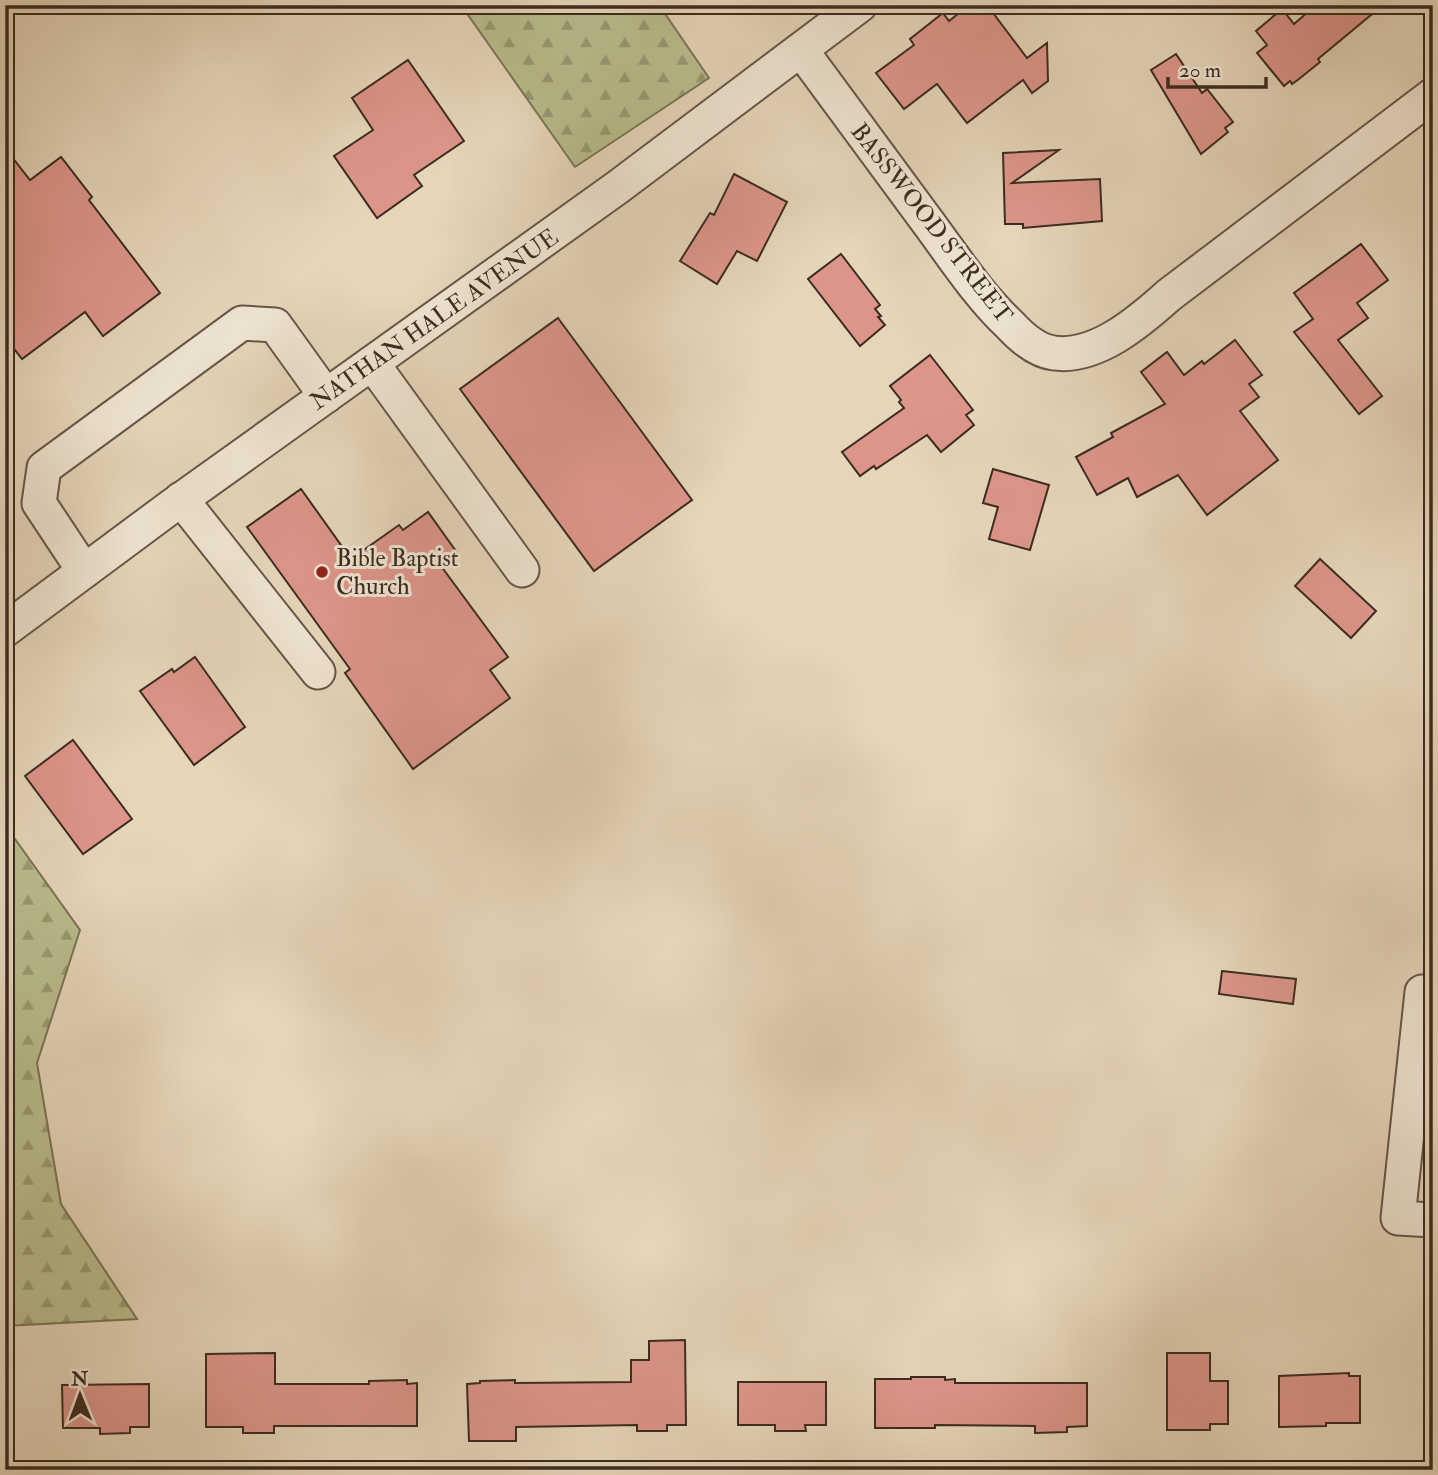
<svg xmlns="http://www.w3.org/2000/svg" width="1438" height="1475" font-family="'IM FELL Double Pica',serif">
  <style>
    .forest { fill: url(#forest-firs); stroke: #7a7456; stroke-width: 2 }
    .building { fill: #dd958a; stroke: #3b2c21; stroke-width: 2 }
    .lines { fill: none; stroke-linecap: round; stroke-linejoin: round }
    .minor-casing { stroke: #665647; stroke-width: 37 }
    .minor { stroke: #eee4d2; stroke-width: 33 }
    .poi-dot { fill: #8f2418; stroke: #eee4d2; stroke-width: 2.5 }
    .labels { text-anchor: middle; stroke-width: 6; stroke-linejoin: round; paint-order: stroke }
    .street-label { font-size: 24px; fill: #3b2c21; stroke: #eee4d2 }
    .poi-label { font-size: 24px; fill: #3b2c21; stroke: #eee4d2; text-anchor: start }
  </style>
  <defs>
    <pattern id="forest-firs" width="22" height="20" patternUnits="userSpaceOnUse" patternTransform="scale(1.75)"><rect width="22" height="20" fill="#b9bc8c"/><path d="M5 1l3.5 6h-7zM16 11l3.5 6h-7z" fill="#989972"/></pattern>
  </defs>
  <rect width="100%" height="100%" fill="#e5d5b9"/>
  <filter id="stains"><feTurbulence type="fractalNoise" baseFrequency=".00286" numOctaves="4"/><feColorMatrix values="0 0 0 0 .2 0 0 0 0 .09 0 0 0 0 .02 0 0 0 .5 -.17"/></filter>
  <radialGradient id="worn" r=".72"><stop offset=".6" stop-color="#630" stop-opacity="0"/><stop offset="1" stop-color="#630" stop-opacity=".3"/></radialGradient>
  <!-- forest -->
  <g class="forest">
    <path d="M 461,5 L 659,5 L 709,78 L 575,167 Z"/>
    <path d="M 5,825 L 80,930 L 37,1063 L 61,1204 L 137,1319 L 5,1326 Z"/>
  </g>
  <!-- building -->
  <g class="building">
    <path d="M 969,5 L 987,5 L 1027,58 L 1047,43 L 1048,81 L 1032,93 L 1023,80 L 967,123 L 937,84 L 904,109 L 876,73 L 914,45 L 910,39 L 943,13 L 949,21 Z"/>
    <path d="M 1316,5 L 1383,5 L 1318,59 L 1320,62 L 1299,79 L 1292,84 L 1290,81 L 1284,86 L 1257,53 L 1267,45 L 1256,31 L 1282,9 L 1294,24 Z"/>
    <path d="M 1176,54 L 1202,93 L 1207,89 L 1233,122 L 1225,128 L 1228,132 L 1201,154 L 1151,70 Z"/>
    <path d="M 408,60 L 464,141 L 414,175 L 422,186 L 377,218 L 334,156 L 373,130 L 352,98 Z"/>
    <path d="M 5,148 L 30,180 L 61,157 L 92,197 L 89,200 L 160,293 L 103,336 L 85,312 L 22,359 L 5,337 Z"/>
    <path d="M 1059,150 L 1012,183 L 1100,179 L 1102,221 L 1023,228 L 1023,224 L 1005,224 L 1003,153 Z"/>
    <path d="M 734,174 L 787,202 L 757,261 L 737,251 L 717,284 L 680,261 L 710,213 L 714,215 Z"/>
    <path d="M 1361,244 L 1388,280 L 1357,303 L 1368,318 L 1338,340 L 1382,396 L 1359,414 L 1294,332 L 1313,319 L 1294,293 Z"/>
    <path d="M 841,254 L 880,305 L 875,309 L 881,316 L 878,317 L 885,325 L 860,346 L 808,279 Z"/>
    <path d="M 558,318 L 692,500 L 594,571 L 460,389 Z"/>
    <path d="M 1235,340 L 1262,375 L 1249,384 L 1259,397 L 1240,411 L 1278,460 L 1207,515 L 1178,475 L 1137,497 L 1128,478 L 1097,495 L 1076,457 L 1113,437 L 1111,433 L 1165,404 L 1141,372 L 1167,352 L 1184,375 L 1202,361 L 1204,364 Z"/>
    <path d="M 930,355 L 973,410 L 966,415 L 974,425 L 941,452 L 927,435 L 876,469 L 874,466 L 860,476 L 842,452 L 904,408 L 899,402 L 901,400 L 890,386 Z"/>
    <path d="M 993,469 L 1049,485 L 1030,550 L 989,539 L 998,507 L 983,503 Z"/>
    <path d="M 301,489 L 351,559 L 399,525 L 403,530 L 428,512 L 458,554 L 441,566 L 508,657 L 490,670 L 510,698 L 413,769 L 345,673 L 350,669 L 247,527 Z"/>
    <path d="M 1320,559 L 1376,611 L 1351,638 L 1295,586 Z"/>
    <path d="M 195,657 L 245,727 L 194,765 L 140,691 L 172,669 L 174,672 Z"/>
    <path d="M 73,740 L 132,819 L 83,854 L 25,776 Z"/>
    <path d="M 1222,971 L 1296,979 L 1293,1004 L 1219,994 Z"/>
    <path d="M 685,1340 L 686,1425 L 667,1425 L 667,1431 L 637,1431 L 637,1425 L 516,1427 L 516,1441 L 469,1441 L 467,1384 L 480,1383 L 480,1381 L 515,1380 L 515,1383 L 631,1382 L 631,1360 L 649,1360 L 649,1341 Z"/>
    <path d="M 275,1353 L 275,1384 L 369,1384 L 369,1381 L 407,1380 L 407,1384 L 417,1383 L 417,1426 L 274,1426 L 274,1433 L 243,1433 L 243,1427 L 206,1427 L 206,1354 Z"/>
    <path d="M 1167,1353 L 1210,1353 L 1210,1381 L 1228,1381 L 1228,1424 L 1210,1424 L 1210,1430 L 1167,1430 Z"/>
    <path d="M 1349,1373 L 1349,1376 L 1360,1376 L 1360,1423 L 1326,1423 L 1326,1426 L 1279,1427 L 1279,1376 Z"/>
    <path d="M 911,1377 L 945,1377 L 945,1380 L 955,1379 L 955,1383 L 1087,1383 L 1087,1426 L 1067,1427 L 1067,1432 L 1035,1433 L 1035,1426 L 935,1425 L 935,1428 L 875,1428 L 875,1379 L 911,1379 Z"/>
    <path d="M 738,1382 L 826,1382 L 826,1425 L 805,1425 L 806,1431 L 775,1431 L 775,1425 L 738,1425 Z"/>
    <path d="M 149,1384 L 149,1427 L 130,1427 L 130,1433 L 100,1434 L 100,1428 L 63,1428 L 62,1385 Z"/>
  </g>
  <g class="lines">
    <defs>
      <g id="minor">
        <path d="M 801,50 C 843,107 885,164 927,221 C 953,256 978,295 1010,325 C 1021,337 1037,351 1054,353 C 1096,359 1140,321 1169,295 L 1433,95"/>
        <path d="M 372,363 L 522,570"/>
        <path d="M 181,499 L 318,672"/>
        <path d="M 84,571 L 39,503 L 44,468 L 242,323 L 275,325 L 326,396"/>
        <path d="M 5,630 L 172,506 L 618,187 L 860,5"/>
        <path d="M 1433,992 L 1422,992 L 1398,1218 L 1433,1220"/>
      </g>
    </defs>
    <!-- minor casing -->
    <use href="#minor" class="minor-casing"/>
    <!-- minor -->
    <use href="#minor" class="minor"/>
  </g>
  <!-- markers -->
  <circle class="poi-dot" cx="322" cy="572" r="7"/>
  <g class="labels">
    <!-- street labels -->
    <g class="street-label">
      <text transform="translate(932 223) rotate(52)" y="8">BASSWOOD STREET</text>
      <text transform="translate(434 319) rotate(-35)" y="8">NATHAN HALE AVENUE</text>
    </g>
    <!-- poi labels -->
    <g class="poi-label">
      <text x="336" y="566">Bible Baptist<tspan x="336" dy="28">Church</tspan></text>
    </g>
  </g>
  <!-- margin -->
  <rect width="1438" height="1475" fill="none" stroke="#e5d5b9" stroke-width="28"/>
  <rect x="7" y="7" width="1424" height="1461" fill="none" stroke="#3b2c21" stroke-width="3.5"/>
  <rect x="14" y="14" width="1410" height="1447" fill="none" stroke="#3b2c21" stroke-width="2"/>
  <!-- north arrow -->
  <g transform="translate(80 1395) rotate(359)" stroke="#eee4d2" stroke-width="5" paint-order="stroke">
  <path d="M0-5L12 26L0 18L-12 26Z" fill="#3b2c21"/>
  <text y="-10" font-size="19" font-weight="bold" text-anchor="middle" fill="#3b2c21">N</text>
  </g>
  <!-- scale -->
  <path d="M1168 77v10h98v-10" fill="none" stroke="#3b2c21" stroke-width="3.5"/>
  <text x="1179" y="77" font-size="21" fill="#3b2c21" stroke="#eee4d2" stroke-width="5" paint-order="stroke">20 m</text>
  <rect width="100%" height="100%" filter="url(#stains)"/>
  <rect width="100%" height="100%" fill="url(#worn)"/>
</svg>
